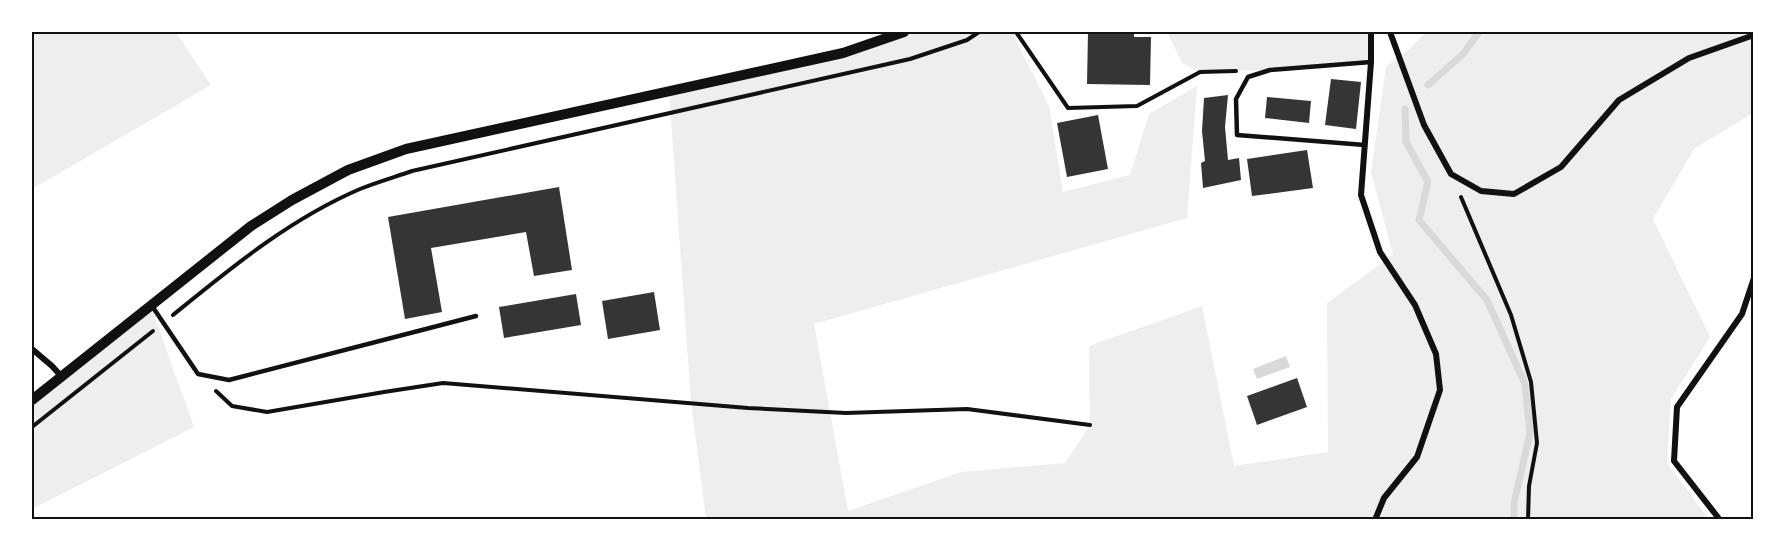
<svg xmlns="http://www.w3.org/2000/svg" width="1785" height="551" font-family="'Roboto Condensed',sans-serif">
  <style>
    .green { fill: #eee }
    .water { fill: #d9d9d9 }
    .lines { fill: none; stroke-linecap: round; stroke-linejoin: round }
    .stream { stroke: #d9d9d9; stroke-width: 7 }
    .building { fill: #353535 }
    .path { stroke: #111; stroke-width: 4 }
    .service { stroke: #111; stroke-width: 4.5 }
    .minor { stroke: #111; stroke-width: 6 }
    .tertiary { stroke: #111; stroke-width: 10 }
    .neatline { fill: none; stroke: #111; stroke-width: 2 }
  </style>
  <rect width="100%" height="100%" fill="#fff"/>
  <!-- green -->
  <g class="green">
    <path d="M 32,32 L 176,32 L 211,85 L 32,189 Z"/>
    <path d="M 904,32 L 1012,32 L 1049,106 L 1063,192 L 1130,175 L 1149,114 L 1197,86 L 1187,218 L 814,324 L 848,511 L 961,472 L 1065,463 L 1090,425 L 1089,346 L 1202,306 L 1234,466 L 1328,452 L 1327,303 L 1393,255 L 1371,172 L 1386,67 L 1410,48 L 1426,32 L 1753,32 L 1753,113 L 1694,149 L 1653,219 L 1710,337 L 1671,399 L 1667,463 L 1709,519 L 706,519 L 691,402 L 669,91 L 843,53 Z"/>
    <path d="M 1167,32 L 1371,32 L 1371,62 L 1270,70 L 1200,72 L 1182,63 Z"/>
    <path d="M 150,304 L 194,427 L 32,509 L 32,400 Z"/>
  </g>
  <!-- water -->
  <path class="water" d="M 1286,356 L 1290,367 L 1257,379 L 1253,369 Z"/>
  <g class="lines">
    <!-- stream -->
    <g class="stream">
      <path d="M 1428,85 L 1463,54 L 1479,32"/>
      <path d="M 1405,109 L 1406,142 L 1428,182 L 1419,220 L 1487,300 L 1525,384 L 1530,433 L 1514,503 L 1514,520"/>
    </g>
  </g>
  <!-- building -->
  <g class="building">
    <path d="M 1088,32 L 1134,32 L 1134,37 L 1151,37 L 1150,85 L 1087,84 Z"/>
    <path d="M 1331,79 L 1361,82 L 1356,129 L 1325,125 Z"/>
    <path d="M 1228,95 L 1225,127 L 1228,160 L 1239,158 L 1241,180 L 1203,188 L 1201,163 L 1205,161 L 1202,131 L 1204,98 Z"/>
    <path d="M 1267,97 L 1311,101 L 1309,123 L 1265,118 Z"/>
    <path d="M 1098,115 L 1108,169 L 1067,177 L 1057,123 Z"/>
    <path d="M 1307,150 L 1313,188 L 1252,196 L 1247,159 Z"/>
    <path d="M 559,187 L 572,270 L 534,276 L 526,232 L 431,248 L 442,312 L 405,319 L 388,217 Z"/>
    <path d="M 654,292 L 660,330 L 608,339 L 602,301 Z"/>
    <path d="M 576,294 L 581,325 L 504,338 L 499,307 Z"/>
    <path d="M 1297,378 L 1307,407 L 1257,425 L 1247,396 Z"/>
  </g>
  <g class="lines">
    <!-- path -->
    <g class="path">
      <path d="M 1016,32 L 1068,108 L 1137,106 L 1200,72 L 1236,71"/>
      <path d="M 1461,197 L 1511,315 L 1531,382 L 1537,443 L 1529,486 L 1528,520"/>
      <path d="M 173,315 C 232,267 290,219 360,189 C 377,182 395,177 412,171 L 910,59 L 967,40 L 979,32"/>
      <path d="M 216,391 L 232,406 L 267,412 L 384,392 L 443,383 L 748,408 L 846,413 L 967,409 L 1090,425"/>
      <path d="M 32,427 L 153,331"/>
    </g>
    <!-- service -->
    <g class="service">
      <path d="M 1365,145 L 1237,135 L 1236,99 L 1248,77 L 1270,70 L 1371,62"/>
      <path d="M 152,306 L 198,374 L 229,380 L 476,316"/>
    </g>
    <!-- minor -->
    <g class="minor">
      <path d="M 1371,32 L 1371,62 L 1361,195 L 1380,252 L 1415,305 L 1436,354 L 1440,390 L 1417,457 L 1384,498 L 1375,520"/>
      <path d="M 1390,32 L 1424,125 L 1451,174 L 1481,191 L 1514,194 L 1561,167 L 1619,100 L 1689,58 L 1754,35"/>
      <path d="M 32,349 L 52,366 L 61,376"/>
      <path d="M 1720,520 L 1674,461 L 1677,407 L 1742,314 L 1754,278"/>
    </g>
    <!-- tertiary -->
    <path class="tertiary" d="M 32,400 L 251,226 L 292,200 L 348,170 L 406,149 L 843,53 L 904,32"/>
  </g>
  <!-- border -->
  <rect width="1785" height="551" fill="none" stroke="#ffffff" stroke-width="66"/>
  <rect x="33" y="33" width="1719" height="485" class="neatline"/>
</svg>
